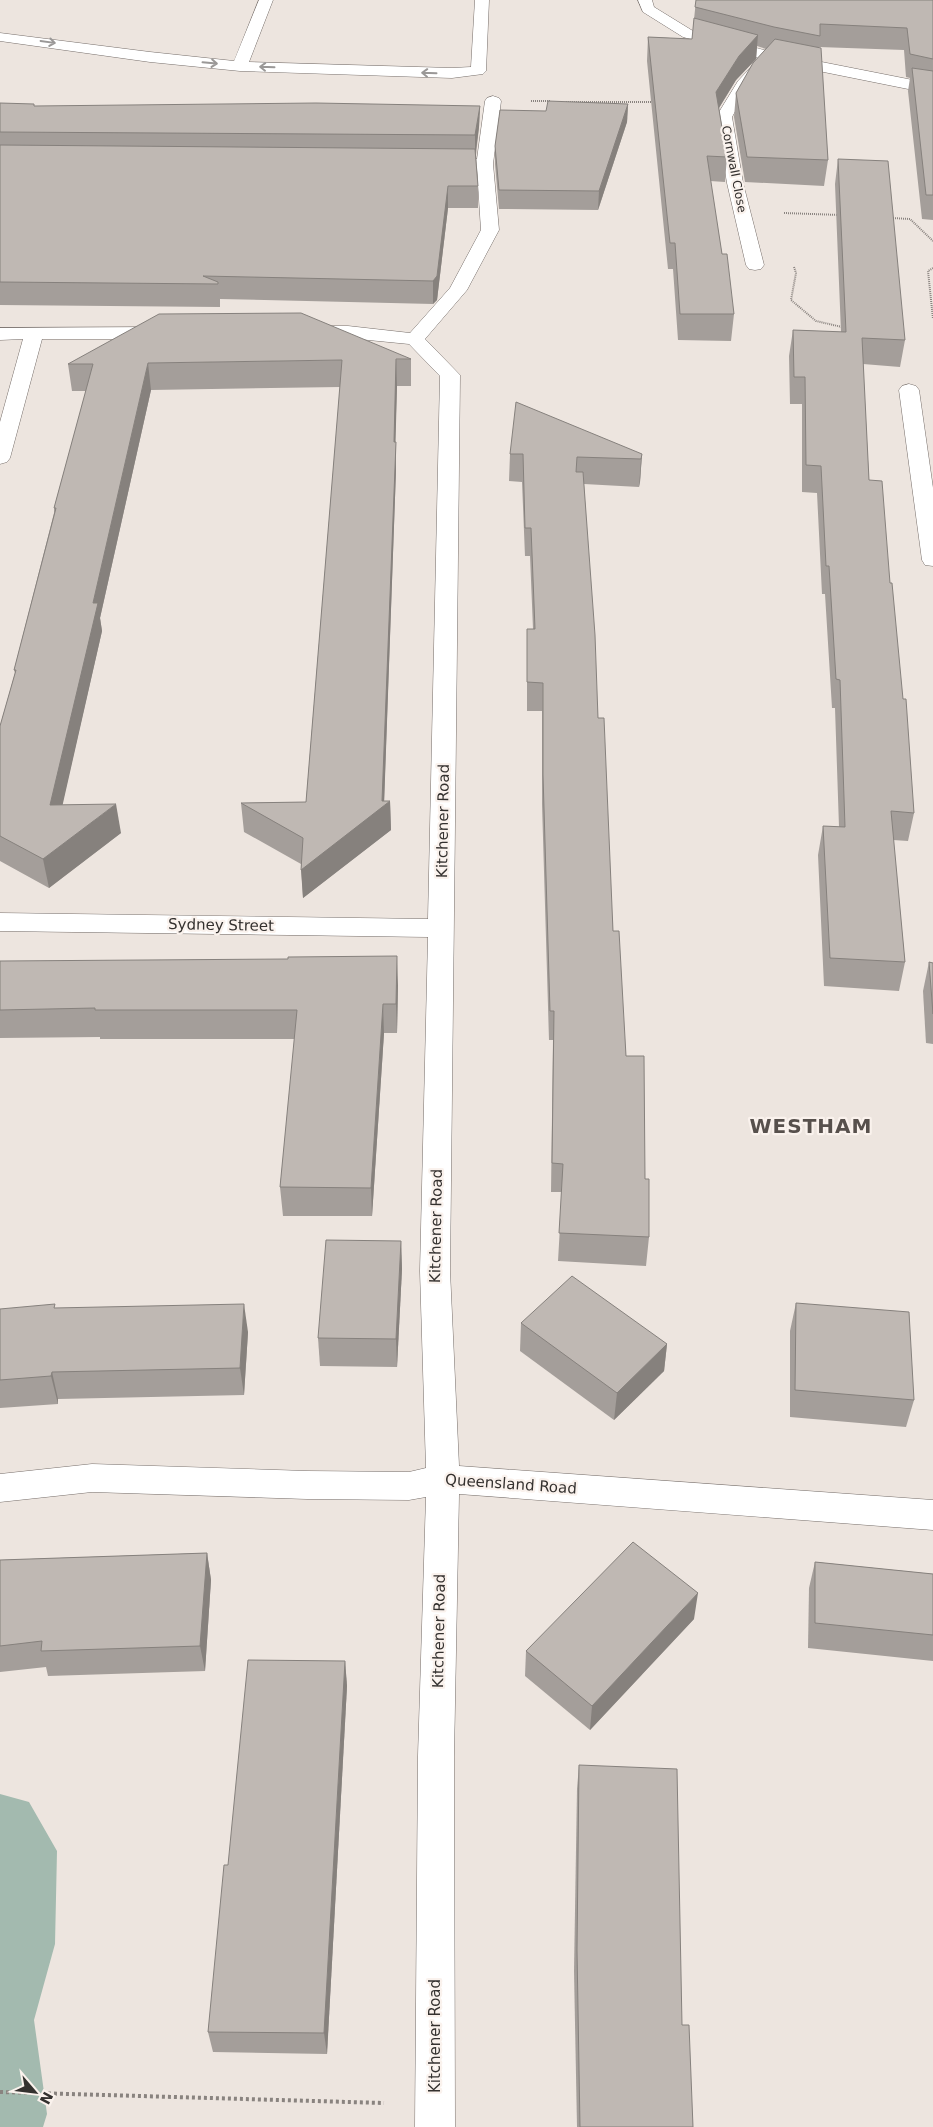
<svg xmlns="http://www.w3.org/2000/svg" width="933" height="2127" font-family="'DejaVu Sans',sans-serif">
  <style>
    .green { fill: #a3baaf }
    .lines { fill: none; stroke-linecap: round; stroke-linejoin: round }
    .lane-casing { stroke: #766e6a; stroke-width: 1 }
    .street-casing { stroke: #766e6a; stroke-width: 1 }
    .path-far1 { stroke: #89837f; stroke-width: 2; stroke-dasharray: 1 1; stroke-linecap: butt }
    .path { stroke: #89837f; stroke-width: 4; stroke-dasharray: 3 3; stroke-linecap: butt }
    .lane { fill: #fff; fill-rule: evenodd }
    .street { fill: #fff; fill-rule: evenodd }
    .wall { fill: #a49e9a }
    .shaded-wall { fill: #86817d }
    .building { fill: #bfb8b3; stroke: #86817d }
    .oneway { stroke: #9a9897 }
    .labels { text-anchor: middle; stroke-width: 4.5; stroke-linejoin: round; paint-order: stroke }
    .far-street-label { font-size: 12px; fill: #34312f; stroke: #faf2ed }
    .street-label { font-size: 15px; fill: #34312f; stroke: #faf2ed }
    .district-label { font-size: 20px; font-weight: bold; letter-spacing: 1px; fill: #57504c; stroke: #faf2ed }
  </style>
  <rect width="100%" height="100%" fill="#ede5df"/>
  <!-- green -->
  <path class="green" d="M 0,1794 L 29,1802 L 57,1851 L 55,1944 L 34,2020 L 47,2114 L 43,2127 L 0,2127 Z"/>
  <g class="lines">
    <defs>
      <path id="lane" d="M 259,0 L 273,0 L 249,62 L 452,68 L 471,67 L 475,0 L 489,0 L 486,71 L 483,74 L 452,78 L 240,71 L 150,62 L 0,41 L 0,33 L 150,52 L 234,61 Z"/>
      <g id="street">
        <path d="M 638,0 L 652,0 L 654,7 L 693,31 L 771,52 L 933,84 L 933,94 L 769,61 L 683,37 L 643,12 Z"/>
        <path d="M 759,62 L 764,64 L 767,67 L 749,86 L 732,117 L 743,183 L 764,265 L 761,269 L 755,270 L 749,269 L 746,265 L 727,183 L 716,117 L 738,81 L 754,64 Z"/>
        <path d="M 493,96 L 499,98 L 501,101 L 493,164 L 499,230 L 467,290 L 425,339 L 460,375 L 450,1271 L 459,1466 L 933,1500 L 933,1530 L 459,1494 L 454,1756 L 455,2127 L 415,2127 L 418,1756 L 426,1497 L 409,1500 L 307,1499 L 92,1492 L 0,1502 L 0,1474 L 92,1464 L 307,1471 L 409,1472 L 426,1468 L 420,1271 L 428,937 L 0,931 L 0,913 L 428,919 L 440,376 L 409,344 L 348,338 L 307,338 L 300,336 L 298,332 L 300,328 L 307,326 L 348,326 L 410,333 L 450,288 L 481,230 L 477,169 L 439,169 L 433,167 L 431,164 L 433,161 L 439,159 L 477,159 L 485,101 L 487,98 Z"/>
        <path d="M 162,327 L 169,329 L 171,333 L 169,337 L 162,339 L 42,339 L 10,458 L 7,462 L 0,464 L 0,422 L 23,339 L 0,340 L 0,328 Z"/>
        <path d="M 909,384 L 916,386 L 919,390 L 933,488 L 933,566 L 925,565 L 922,560 L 899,390 L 902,386 Z"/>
      </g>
    </defs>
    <!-- lane casing -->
    <use href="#lane" class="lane-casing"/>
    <!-- street casing -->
    <use href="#street" class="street-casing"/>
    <!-- path-far1 -->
    <g class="path-far1">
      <path d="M 531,101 L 550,101"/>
      <path d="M 566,102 L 655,102"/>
      <path d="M 784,213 L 840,215"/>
      <path d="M 891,218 L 910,219 L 933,241"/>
      <path d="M 794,267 L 796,273 L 791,300 L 816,321 L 842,327"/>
      <path d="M 933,268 L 928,271 L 933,319"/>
    </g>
    <!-- path -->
    <path class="path" d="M 0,2092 L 384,2103"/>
    <!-- lane -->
    <use href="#lane" class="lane"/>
    <!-- street -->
    <use href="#street" class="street"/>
  </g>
  <!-- wall -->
  <g class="wall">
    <path d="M 696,0 L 933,0 L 933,220 L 922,219 L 908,91 L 910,78 L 906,77 L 904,50 L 819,47 L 828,160 L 824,186 L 745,182 L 734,117 L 736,93 L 766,49 L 757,46 L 756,59 L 736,80 L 719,108 L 727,157 L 725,182 L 710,181 L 722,254 L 734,314 L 731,341 L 678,340 L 673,269 L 668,269 L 647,61 L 648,37 L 692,39 Z"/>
    <path d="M 0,103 L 34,106 L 480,106 L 479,127 L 476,155 L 478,186 L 478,208 L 448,208 L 437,300 L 433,304 L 220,299 L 220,307 L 0,305 Z"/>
    <path d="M 628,104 L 627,122 L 598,210 L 499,209 L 495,164 L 495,146 L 546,111 Z"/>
    <path d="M 838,159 L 905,340 L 900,367 L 863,364 L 869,480 L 890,583 L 914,813 L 908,841 L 893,840 L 905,962 L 899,991 L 824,986 L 818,855 L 823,826 L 839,827 L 835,708 L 832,708 L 825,594 L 822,594 L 817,493 L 802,492 L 802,404 L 790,404 L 789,356 L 793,330 L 841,332 L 835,184 Z"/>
    <path d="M 411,359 L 411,386 L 397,386 L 395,442 L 396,470 L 384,801 L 390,801 L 391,830 L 303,898 L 301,864 L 244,832 L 241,803 L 306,802 L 340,387 L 151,390 L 100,618 L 102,631 L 62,805 L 121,833 L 49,888 L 0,861 L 0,726 L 15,673 L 14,670 L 54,513 L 54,508 L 86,391 L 72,391 L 68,364 Z"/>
    <path d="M 510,454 L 642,454 L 640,482 L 639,487 L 584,484 L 598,718 L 613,931 L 626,1056 L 645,1179 L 649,1237 L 646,1266 L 558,1261 L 562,1192 L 551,1192 L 553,1040 L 549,1040 L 542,804 L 542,711 L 527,711 L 527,629 L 533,629 L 530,556 L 525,556 L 522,482 L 509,481 Z"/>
    <path d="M 0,961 L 398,985 L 397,1033 L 384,1033 L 372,1216 L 283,1216 L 280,1187 L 295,1039 L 100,1039 L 100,1037 L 0,1038 Z"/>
    <path d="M 929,962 L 933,963 L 933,1044 L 926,1043 L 923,991 Z"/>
    <path d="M 401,1241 L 402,1269 L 397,1367 L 320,1366 L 318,1338 Z"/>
    <path d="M 796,1303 L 914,1400 L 906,1427 L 790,1417 L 790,1331 Z"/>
    <path d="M 56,1308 L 248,1332 L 244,1395 L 58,1399 L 58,1404 L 0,1408 L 0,1309 Z"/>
    <path d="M 521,1323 L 667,1344 L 664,1371 L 614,1420 L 520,1351 Z"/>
    <path d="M 207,1553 L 211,1580 L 205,1671 L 48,1676 L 46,1667 L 0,1672 L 0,1560 Z"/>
    <path d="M 815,1562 L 933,1574 L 933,1661 L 808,1648 L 809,1588 Z"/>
    <path d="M 694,1619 L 590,1730 L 525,1676 L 526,1651 Z"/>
    <path d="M 345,1661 L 347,1686 L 327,2054 L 213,2052 L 208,2032 L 228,1865 Z"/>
    <path d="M 579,1765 L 682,2025 L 693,2127 L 577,2127 L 574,1971 L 577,1789 Z"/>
  </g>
  <!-- shaded-wall -->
  <g class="shaded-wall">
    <path d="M 758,35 L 756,59 L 736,80 L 714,116 L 716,92 L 739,56 Z"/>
    <path d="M 628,104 L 627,122 L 598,210 L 599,191 Z"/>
    <path d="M 480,106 L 479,127 L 475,157 L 475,135 Z"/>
    <path d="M 448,186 L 448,208 L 437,300 L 433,304 L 433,281 Z"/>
    <path d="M 396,359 L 397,386 L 395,462 L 396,442 L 396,470 L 384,806 L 390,801 L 391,830 L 303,898 L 301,870 L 382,801 Z"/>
    <path d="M 148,363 L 151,390 L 100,618 L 102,631 L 56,834 L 50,805 L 93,603 Z"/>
    <path d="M 642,454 L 640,482 L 639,487 L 641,459 Z"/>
    <path d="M 116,804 L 121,833 L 49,888 L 43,859 Z"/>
    <path d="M 397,956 L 398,985 L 397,1033 L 396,1004 Z"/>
    <path d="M 383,1004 L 384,1033 L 372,1216 L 371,1188 Z"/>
    <path d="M 401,1241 L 402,1269 L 397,1367 L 396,1339 Z"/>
    <path d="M 244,1304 L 248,1332 L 244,1395 L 240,1368 Z"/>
    <path d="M 667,1344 L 664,1371 L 614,1420 L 617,1393 Z"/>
    <path d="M 52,1372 L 58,1399 L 58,1404 L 51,1376 Z"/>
    <path d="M 207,1553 L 211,1580 L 205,1671 L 200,1646 Z"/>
    <path d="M 698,1593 L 694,1619 L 590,1730 L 592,1706 Z"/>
    <path d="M 345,1661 L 347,1686 L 327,2054 L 324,2033 Z"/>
  </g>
  <!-- building -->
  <g class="building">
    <path d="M 696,0 L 933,0 L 933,59 L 910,54 L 907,28 L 820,24 L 820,36 L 774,27 L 695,7 Z"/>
    <path d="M 694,18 L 758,35 L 739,56 L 716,92 L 727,157 L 707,156 L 722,254 L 727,254 L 734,314 L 680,314 L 675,243 L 670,243 L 648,37 L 692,39 Z"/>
    <path d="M 775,39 L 821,48 L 828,160 L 747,157 L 736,93 L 753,63 Z"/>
    <path d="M 912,68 L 933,71 L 933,195 L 926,195 Z"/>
    <path d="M 548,101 L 628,104 L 599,191 L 499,190 L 495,146 L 500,110 L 546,111 Z"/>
    <path d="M 0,103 L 34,104 L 34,106 L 316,103 L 480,106 L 475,135 L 0,132 Z"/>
    <path d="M 0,145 L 475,149 L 478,186 L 448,186 L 437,276 L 433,281 L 203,276 L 218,282 L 218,284 L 0,282 Z"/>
    <path d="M 838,159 L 888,161 L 905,340 L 862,338 L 869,480 L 882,481 L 890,583 L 892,583 L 903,699 L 906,699 L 914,813 L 891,811 L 905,962 L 830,958 L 823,826 L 845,827 L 840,680 L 836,679 L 829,566 L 826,566 L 821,466 L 806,465 L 805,377 L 794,377 L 793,330 L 846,332 Z"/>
    <path d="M 301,313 L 411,359 L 396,359 L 394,442 L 396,442 L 382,801 L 390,801 L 301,870 L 303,838 L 241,803 L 306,802 L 342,360 L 148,363 L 93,603 L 98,603 L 50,805 L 116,804 L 43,859 L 0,836 L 0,726 L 16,670 L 14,670 L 56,508 L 54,508 L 93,364 L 68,364 L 159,314 Z"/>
    <path d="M 516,402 L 642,454 L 641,459 L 577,457 L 576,472 L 583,472 L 595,635 L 598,718 L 604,718 L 613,931 L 619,931 L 626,1056 L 644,1056 L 645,1179 L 649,1179 L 649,1237 L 559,1233 L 563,1164 L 552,1163 L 554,1011 L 550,1011 L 543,775 L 543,683 L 527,682 L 527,629 L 535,629 L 531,528 L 525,528 L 523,454 L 510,454 Z"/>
    <path d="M 397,956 L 396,1004 L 383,1004 L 371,1188 L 280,1187 L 297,1010 L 95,1010 L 95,1008 L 0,1010 L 0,961 L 288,959 L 288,957 Z"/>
    <path d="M 929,962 L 933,963 L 933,1014 Z"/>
    <path d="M 326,1240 L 401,1241 L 396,1339 L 318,1338 Z"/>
    <path d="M 572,1276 L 667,1344 L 617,1393 L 521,1323 Z"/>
    <path d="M 796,1303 L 909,1312 L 914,1400 L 795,1390 Z"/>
    <path d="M 55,1304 L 54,1308 L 244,1304 L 240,1368 L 52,1372 L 51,1376 L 0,1380 L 0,1309 Z"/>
    <path d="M 633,1542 L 698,1593 L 592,1706 L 526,1651 Z"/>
    <path d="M 207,1553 L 200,1646 L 41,1651 L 42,1641 L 0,1646 L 0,1560 Z"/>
    <path d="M 815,1562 L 933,1574 L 933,1635 L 815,1623 Z"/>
    <path d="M 248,1660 L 345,1661 L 324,2033 L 208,2032 L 224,1865 L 228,1865 Z"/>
    <path d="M 579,1765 L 677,1769 L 682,2025 L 689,2025 L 693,2127 L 580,2127 L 577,1950 Z"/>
  </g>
  <!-- one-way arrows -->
  <defs><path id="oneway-shaft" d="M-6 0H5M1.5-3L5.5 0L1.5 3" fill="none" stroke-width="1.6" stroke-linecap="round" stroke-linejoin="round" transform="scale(1.25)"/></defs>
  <g class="oneway">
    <use href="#oneway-shaft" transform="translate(48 42) rotate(8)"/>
    <use href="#oneway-shaft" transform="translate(210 63) rotate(5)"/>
    <use href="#oneway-shaft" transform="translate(267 67) rotate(-178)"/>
    <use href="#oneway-shaft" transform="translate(429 73) rotate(-178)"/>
  </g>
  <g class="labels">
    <!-- far-street labels -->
    <g class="far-street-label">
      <text transform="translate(734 169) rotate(79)" y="4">Cornwall Close</text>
    </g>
    <!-- street labels -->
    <g class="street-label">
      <text transform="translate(443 821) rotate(-89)" y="5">Kitchener Road</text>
      <text transform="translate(221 925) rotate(1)" y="5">Sydney Street</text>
      <text transform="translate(436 1226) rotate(-89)" y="5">Kitchener Road</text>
      <text transform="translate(511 1484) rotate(4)" y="5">Queensland Road</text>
      <text transform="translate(439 1631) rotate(-89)" y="5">Kitchener Road</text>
      <text transform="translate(435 2036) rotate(-90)" y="5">Kitchener Road</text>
    </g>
    <!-- district labels -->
    <g class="district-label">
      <text x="811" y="1133">WESTHAM</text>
    </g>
  </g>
  <!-- north arrow -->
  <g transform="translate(35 2092) rotate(118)" stroke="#faf2ed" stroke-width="4" paint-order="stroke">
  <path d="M0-4L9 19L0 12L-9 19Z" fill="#34312f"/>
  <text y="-8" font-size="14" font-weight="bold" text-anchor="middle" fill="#34312f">N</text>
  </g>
</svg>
